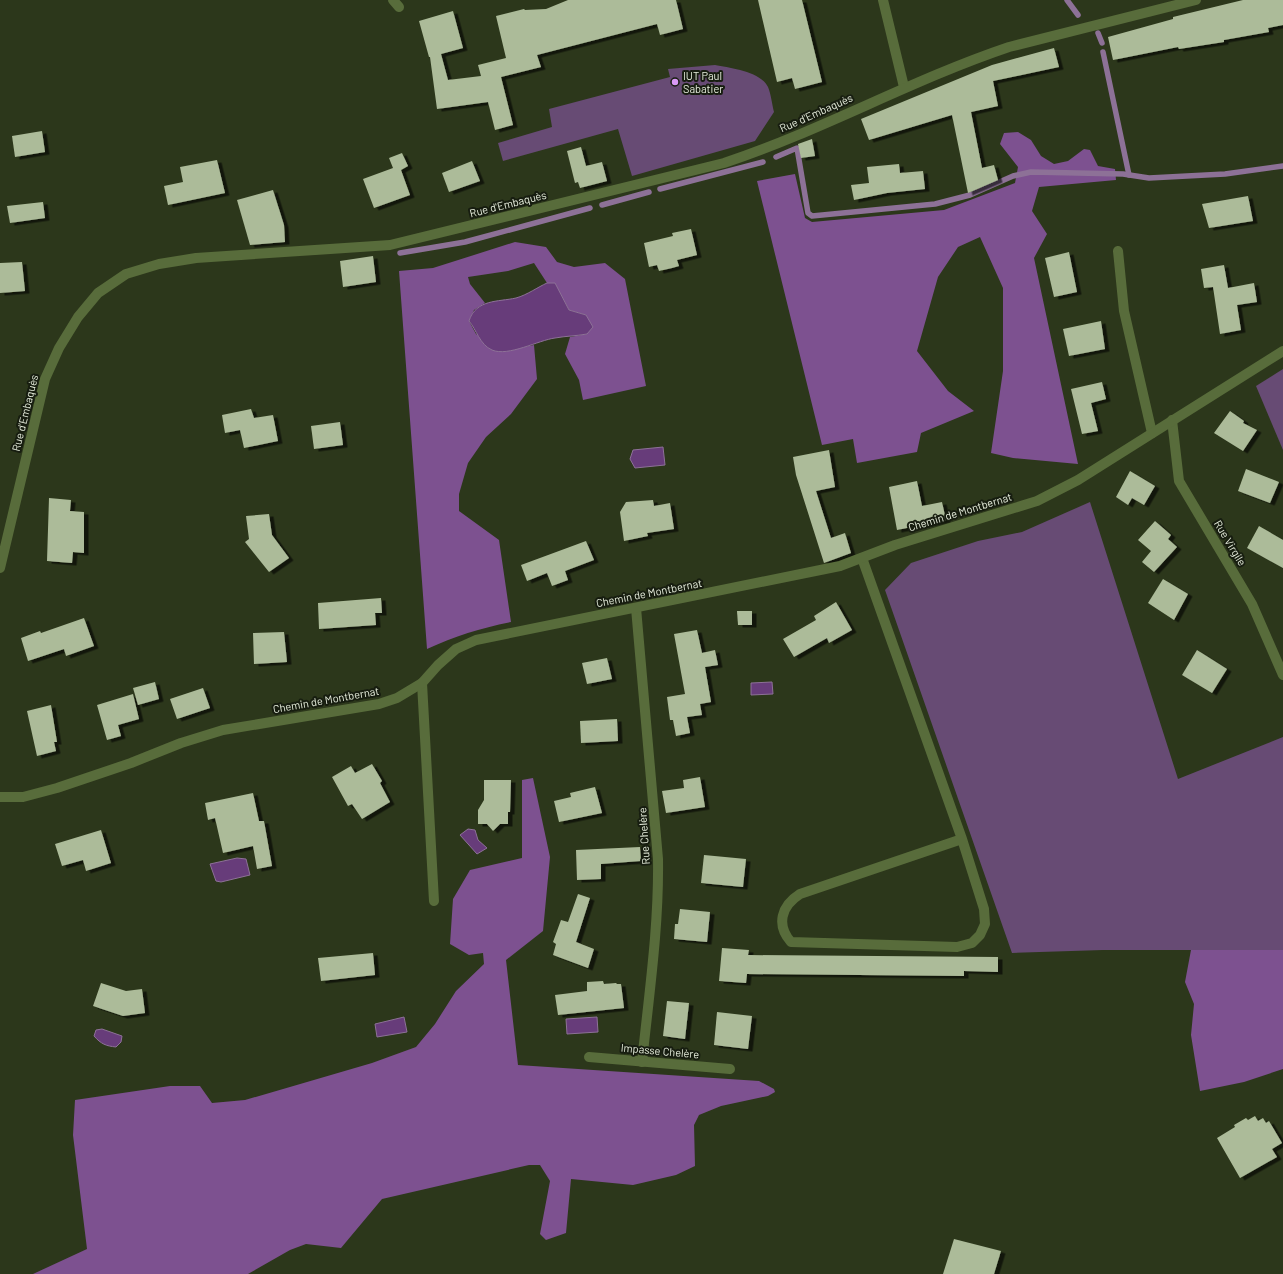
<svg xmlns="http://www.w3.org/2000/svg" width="1283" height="1274" font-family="Barlow,sans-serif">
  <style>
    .green { fill: #674b74 }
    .forest { fill: #7d5190 }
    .water { fill: #673c7a; stroke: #8d7197 }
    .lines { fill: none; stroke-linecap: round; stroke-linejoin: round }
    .stream { stroke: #8d7197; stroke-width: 5.5 }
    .building { fill: #acbb99; filter: url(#shadow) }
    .minor { stroke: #586c3b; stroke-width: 10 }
    .poi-dot { fill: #da9af6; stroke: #171d10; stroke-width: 1.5 }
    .labels { text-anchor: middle; stroke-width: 4; stroke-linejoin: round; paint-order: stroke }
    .poi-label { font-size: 11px; fill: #e6eddc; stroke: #171d10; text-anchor: start }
    .street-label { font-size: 11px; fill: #e6eddc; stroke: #171d10 }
  </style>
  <defs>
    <filter id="shadow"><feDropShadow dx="4.5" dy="2.5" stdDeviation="0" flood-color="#0009"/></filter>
  </defs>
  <rect width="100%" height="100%" fill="#2c371b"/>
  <!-- green -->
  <g class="green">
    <path d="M 715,65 C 730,68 760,71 768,87 C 771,94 772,104 774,112 L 755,141 L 632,176 L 618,129 L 503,161 L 498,143 L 552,127 L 549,109 L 670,77 L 668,69 Z"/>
    <path d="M 1283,369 L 1283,450 L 1256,386 Z"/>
    <path d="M 1090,502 L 1178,779 L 1283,737 L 1283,950 L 1103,950 L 1012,953 L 885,590 L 911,563 L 978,541 L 1022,532 Z"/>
  </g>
  <!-- forest -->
  <g class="forest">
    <path d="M 1018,132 L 1031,140 L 1041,156 L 1054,164 L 1068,161 L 1084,149 L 1090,150 L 1098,166 L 1115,169 L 1116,180 L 1039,187 L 1032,211 L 1047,234 L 1034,258 L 1078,464 L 1013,458 L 991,453 L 1003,371 L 1003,288 L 980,237 L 958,247 L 938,277 L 917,351 L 948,391 L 974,411 L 921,433 L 917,452 L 857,463 L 853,439 L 822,445 L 757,181 L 795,174 L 805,218 L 812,222 L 944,210 L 1015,183 L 1018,167 L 1000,144 L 1004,133 Z"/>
    <path d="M 515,242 L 546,247 L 557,262 L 574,267 L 605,263 L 625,279 L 646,386 L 583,400 L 579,380 L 565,354 L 570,337 L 587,334 L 586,315 L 569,310 L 555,284 L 547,283 L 534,263 L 508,271 L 468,277 L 470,284 L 485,303 L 474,310 L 469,321 L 476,334 L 499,351 L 534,345 L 537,379 L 511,414 L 486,437 L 468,463 L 459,494 L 459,511 L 499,540 L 511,622 C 481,628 455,636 427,649 L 399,271 L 433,268 Z"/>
    <path d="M 533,778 L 550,857 L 543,931 L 506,960 L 518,1065 L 759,1081 L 774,1089 L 775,1092 L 768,1096 L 721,1106 L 699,1115 L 694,1125 L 695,1166 L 676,1175 L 633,1185 L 571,1179 L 566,1233 L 546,1240 L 540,1234 L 550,1181 L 540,1165 L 529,1165 L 382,1199 L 341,1248 L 306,1244 L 290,1250 L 248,1274 L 33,1274 L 87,1249 L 73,1135 L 75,1100 L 170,1086 L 200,1086 L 212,1103 L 245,1100 L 372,1063 L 416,1047 L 435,1024 L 456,991 L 484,964 L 483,953 L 469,955 L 450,944 L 453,899 L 470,870 L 522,858 L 522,780 Z"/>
    <path d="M 1191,950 L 1283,950 L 1283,1069 L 1244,1082 L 1200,1091 L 1191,1035 L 1194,1004 L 1185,982 Z"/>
  </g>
  <!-- water -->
  <g class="water">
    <path d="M 547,283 L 555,283 L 569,310 L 586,315 L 593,327 L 587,334 C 576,336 566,336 555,338 C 539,340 508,357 492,350 C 480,345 476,329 469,321 C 476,299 498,302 516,298 C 527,295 538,287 547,283 Z"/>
    <path d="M 663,447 L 665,465 L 635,468 L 630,459 L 633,450 Z"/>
    <path d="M 772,682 L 773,694 L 751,695 L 751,683 Z"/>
    <path d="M 468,829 L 475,830 L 478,840 L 487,848 L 477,854 L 460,835 Z"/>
    <path d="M 237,858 L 246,859 L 250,875 L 221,882 L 216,881 L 210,864 Z"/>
    <path d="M 404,1017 L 407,1032 L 377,1037 L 375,1024 Z"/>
    <path d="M 597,1017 L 598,1032 L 567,1034 L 566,1019 Z"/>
    <path d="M 102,1029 L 122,1036 L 121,1042 L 116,1047 C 106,1046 101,1044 94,1036 L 96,1030 Z"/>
  </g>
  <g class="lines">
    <!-- stream -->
    <g class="stream">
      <path d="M 1067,0 L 1078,15"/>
      <path d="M 1098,33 L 1102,43"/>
      <path d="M 1103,52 L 1129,175"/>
      <path d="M 776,157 L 797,148 L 808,213 L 812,216 L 935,204 L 970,195 L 1013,176 L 1031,172 L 1123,174 L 1149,178 L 1225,174 L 1283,166"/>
      <path d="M 660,189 L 763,162"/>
      <path d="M 602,205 L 649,192"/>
      <path d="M 400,253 L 465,242 L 590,208"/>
    </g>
  </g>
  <!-- building -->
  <g class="building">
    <path d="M 568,0 L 676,0 L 683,29 L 660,35 L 657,24 L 537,55 L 541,67 L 501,77 L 513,125 L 495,130 L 488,102 L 437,109 L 430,57 L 429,57 L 419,21 L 453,11 L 463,48 L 441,54 L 448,80 L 481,76 L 478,65 L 506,58 L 496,16 L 524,9 L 525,10 L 546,9 Z"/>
    <path d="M 758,0 L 802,0 L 822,82 L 795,89 L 792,78 L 777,82 Z"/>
    <path d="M 1243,0 L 1283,0 L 1283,25 L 1268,28 L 1269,32 L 1224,40 L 1224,42 L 1179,49 L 1178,47 L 1113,60 L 1108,37 L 1173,19 L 1173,17 Z"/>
    <path d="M 1054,48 L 1059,67 L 993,81 L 998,106 L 971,112 L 982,168 L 994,165 L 998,180 L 968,193 L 952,115 L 869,140 L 861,119 L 992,65 Z"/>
    <path d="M 42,131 L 45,152 L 15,157 L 12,136 Z"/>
    <path d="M 812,139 L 815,156 L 801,158 L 798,144 Z"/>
    <path d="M 581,147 L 586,166 L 602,162 L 607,181 L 580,188 L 578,182 L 575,183 L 567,151 Z"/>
    <path d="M 402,153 L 408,166 L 401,170 L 410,195 L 374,208 L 363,179 L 393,168 L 389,158 Z"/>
    <path d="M 217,160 L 225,193 L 168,205 L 164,186 L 183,182 L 180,167 Z"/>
    <path d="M 472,161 L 480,181 L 449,192 L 442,173 Z"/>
    <path d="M 899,164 L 900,173 L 923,171 L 925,189 L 887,193 L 854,200 L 851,185 L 869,183 L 867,167 Z"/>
    <path d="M 273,190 L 284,225 L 285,242 L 250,245 L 237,200 Z"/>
    <path d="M 1248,196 L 1253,221 L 1209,228 L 1202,204 Z"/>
    <path d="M 43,202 L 45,218 L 10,223 L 7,206 Z"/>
    <path d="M 691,229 L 697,255 L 677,260 L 679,266 L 672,268 L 659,271 L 657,265 L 649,267 L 644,243 L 673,236 L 672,233 Z"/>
    <path d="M 1069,252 L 1077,292 L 1054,297 L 1045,258 Z"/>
    <path d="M 373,256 L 376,282 L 343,287 L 340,261 Z"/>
    <path d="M 22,262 L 25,291 L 0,293 L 0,263 Z"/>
    <path d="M 1224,265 L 1228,288 L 1254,283 L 1257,302 L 1237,305 L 1241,330 L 1220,334 L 1213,287 L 1204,288 L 1201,269 Z"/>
    <path d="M 1101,321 L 1105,349 L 1069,356 L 1063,329 Z"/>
    <path d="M 1102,382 L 1106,399 L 1091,403 L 1098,431 L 1082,434 L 1071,389 Z"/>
    <path d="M 251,409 L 254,418 L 273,415 L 278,441 L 244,448 L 240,430 L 225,433 L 222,415 Z"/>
    <path d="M 1230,411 L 1244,421 L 1243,423 L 1257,430 L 1243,451 L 1214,433 Z"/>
    <path d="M 340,422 L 343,445 L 314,449 L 311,426 Z"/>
    <path d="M 829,450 L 835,487 L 816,491 L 831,538 L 845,533 L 851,553 L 824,563 L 796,475 L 793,457 Z"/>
    <path d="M 1246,469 L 1279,482 L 1270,503 L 1238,491 Z"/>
    <path d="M 1130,471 L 1155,486 L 1144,505 L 1132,498 L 1128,505 L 1116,497 Z"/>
    <path d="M 917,481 L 922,506 L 942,502 L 946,520 L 897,530 L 889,487 Z"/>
    <path d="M 49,498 L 71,500 L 70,511 L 84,512 L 84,553 L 73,552 L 72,563 L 47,561 Z"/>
    <path d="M 653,500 L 654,506 L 670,503 L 674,529 L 647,533 L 648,536 L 624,541 L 620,512 L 626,502 Z"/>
    <path d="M 269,514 L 272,535 L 289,558 L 269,572 L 245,542 L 249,539 L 246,516 Z"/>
    <path d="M 1155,521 L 1171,535 L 1168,539 L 1177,547 L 1154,572 L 1142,562 L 1151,551 L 1138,540 Z"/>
    <path d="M 1259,526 L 1283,540 L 1283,568 L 1247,548 Z"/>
    <path d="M 586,541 L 594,560 L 565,571 L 568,580 L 552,586 L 547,573 L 527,581 L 521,565 Z"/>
    <path d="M 1163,579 L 1188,594 L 1174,620 L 1148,603 Z"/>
    <path d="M 381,598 L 382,613 L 375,613 L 376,625 L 319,629 L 318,603 Z"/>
    <path d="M 836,602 L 852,630 L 829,643 L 827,638 L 794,657 L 783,639 L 816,620 L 814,616 Z"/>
    <path d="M 737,611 L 752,611 L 752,625 L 738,625 Z"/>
    <path d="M 84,618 L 94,646 L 66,656 L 64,649 L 28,661 L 21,638 L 40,631 L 41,633 Z"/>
    <path d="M 697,630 L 702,653 L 715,650 L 718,665 L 705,667 L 711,702 L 700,704 L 702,715 L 687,717 L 690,733 L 676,736 L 673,720 L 670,720 L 667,697 L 685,694 L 674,634 Z"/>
    <path d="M 284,632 L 287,662 L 254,664 L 253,633 Z"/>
    <path d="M 1197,650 L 1227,669 L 1212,693 L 1182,675 Z"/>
    <path d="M 607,658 L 612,679 L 587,684 L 582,663 Z"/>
    <path d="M 155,682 L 159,699 L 138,705 L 133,688 Z"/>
    <path d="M 203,688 L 210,708 L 177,719 L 170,699 Z"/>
    <path d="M 133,694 L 139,719 L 118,725 L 121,736 L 107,740 L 97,705 Z"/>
    <path d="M 51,705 L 57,742 L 54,742 L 56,751 L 37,756 L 27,711 Z"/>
    <path d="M 617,719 L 618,741 L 581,743 L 580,721 Z"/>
    <path d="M 372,764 L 382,781 L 380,783 L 390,802 L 362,819 L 352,804 L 348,806 L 332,777 L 351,766 L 355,773 Z"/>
    <path d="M 700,777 L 705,807 L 666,813 L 662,791 L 684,788 L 683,780 Z"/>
    <path d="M 484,780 L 511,780 L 510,812 L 508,812 L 508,824 L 500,824 L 493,831 L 487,824 L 478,824 L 478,810 L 484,800 Z"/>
    <path d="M 595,787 L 602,813 L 559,822 L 554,801 L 571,797 L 570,793 Z"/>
    <path d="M 253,793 L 259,821 L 264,821 L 272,866 L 257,869 L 253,846 L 223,853 L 215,818 L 208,820 L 205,803 Z"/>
    <path d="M 101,830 L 111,863 L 86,871 L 83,860 L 62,866 L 55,844 Z"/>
    <path d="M 640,847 L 641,861 L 601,864 L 601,879 L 577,880 L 576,850 Z"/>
    <path d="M 704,855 L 746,859 L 743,887 L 701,883 Z"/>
    <path d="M 578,894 L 590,898 L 576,942 L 594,949 L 588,968 L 553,955 L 556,944 L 553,942 L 561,920 L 568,922 Z"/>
    <path d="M 680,909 L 710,912 L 707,942 L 674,939 L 675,924 L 678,924 Z"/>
    <path d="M 722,948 L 749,950 L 748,955 L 998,957 L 998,972 L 964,971 L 964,976 L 747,974 L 746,983 L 719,981 Z"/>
    <path d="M 373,953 L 375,975 L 321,981 L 318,958 Z"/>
    <path d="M 603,981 L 604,984 L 616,983 L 617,984 L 621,984 L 624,1008 L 558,1015 L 555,995 L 587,991 L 587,982 Z"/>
    <path d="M 101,983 L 126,991 L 142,989 L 145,1013 L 123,1016 L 93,1006 Z"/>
    <path d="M 667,1001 L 689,1003 L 685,1039 L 663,1036 Z"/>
    <path d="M 717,1012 L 752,1016 L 748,1049 L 714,1045 Z"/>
    <path d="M 1255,1116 L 1258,1121 L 1263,1118 L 1266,1123 L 1269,1121 L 1282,1143 L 1272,1149 L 1277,1157 L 1240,1178 L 1217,1138 L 1235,1127 L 1234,1125 L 1246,1118 L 1248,1120 Z"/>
    <path d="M 954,1239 L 1001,1251 L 994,1274 L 943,1274 Z"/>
  </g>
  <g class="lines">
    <!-- minor -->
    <g class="minor">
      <path d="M 393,0 L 399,7"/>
      <path d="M 883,0 L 904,87"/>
      <path d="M 1118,251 L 1124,311 L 1152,433"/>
      <path d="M 1172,420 L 1179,481 L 1252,604 L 1283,675"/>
      <path d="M 862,558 L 962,839 L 984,909 L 985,924 L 980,935 L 972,943 L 957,947 L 791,942 C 776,925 781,906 800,894 L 962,839"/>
      <path d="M 0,568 L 45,379 L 59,348 L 78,317 L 98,293 L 126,274 L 159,264 L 196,258 L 390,245 L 724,163 C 821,131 911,80 1009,47 L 1196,0"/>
      <path d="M 636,608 L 658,859 C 659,927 649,994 642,1062"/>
      <path d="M 422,683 L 434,901"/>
      <path d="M 0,797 L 23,797 L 57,788 L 131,763 L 181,743 L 223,730 L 379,704 L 397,698 L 422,683 L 438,665 L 456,649 L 476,640 L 840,566 L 895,545 L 1037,501 L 1078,480 L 1283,351"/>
      <path d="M 589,1057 L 730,1069"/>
    </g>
  </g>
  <!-- markers -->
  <circle class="poi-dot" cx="675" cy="82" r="4"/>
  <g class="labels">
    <!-- poi labels -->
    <g class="poi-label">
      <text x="683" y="80">IUT Paul<tspan x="683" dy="13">Sabatier</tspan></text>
    </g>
    <!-- street labels -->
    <g class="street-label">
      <text transform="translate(816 113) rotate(-24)" y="4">Rue d'Embaquès</text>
      <text transform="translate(508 204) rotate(-14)" y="4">Rue d'Embaquès</text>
      <text transform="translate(25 413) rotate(-76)" y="4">Rue d'Embaquès</text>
      <text transform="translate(960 512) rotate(-17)" y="4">Chemin de Montbernat</text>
      <text transform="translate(1230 543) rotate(59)" y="4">Rue Virgile</text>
      <text transform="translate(649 593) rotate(-11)" y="4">Chemin de Montbernat</text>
      <text transform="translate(326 700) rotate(-10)" y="4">Chemin de Montbernat</text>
      <text transform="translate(644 836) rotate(-94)" y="4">Rue Chelère</text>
      <text transform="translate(660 1051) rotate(5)" y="4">Impasse Chelère</text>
    </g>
  </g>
</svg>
